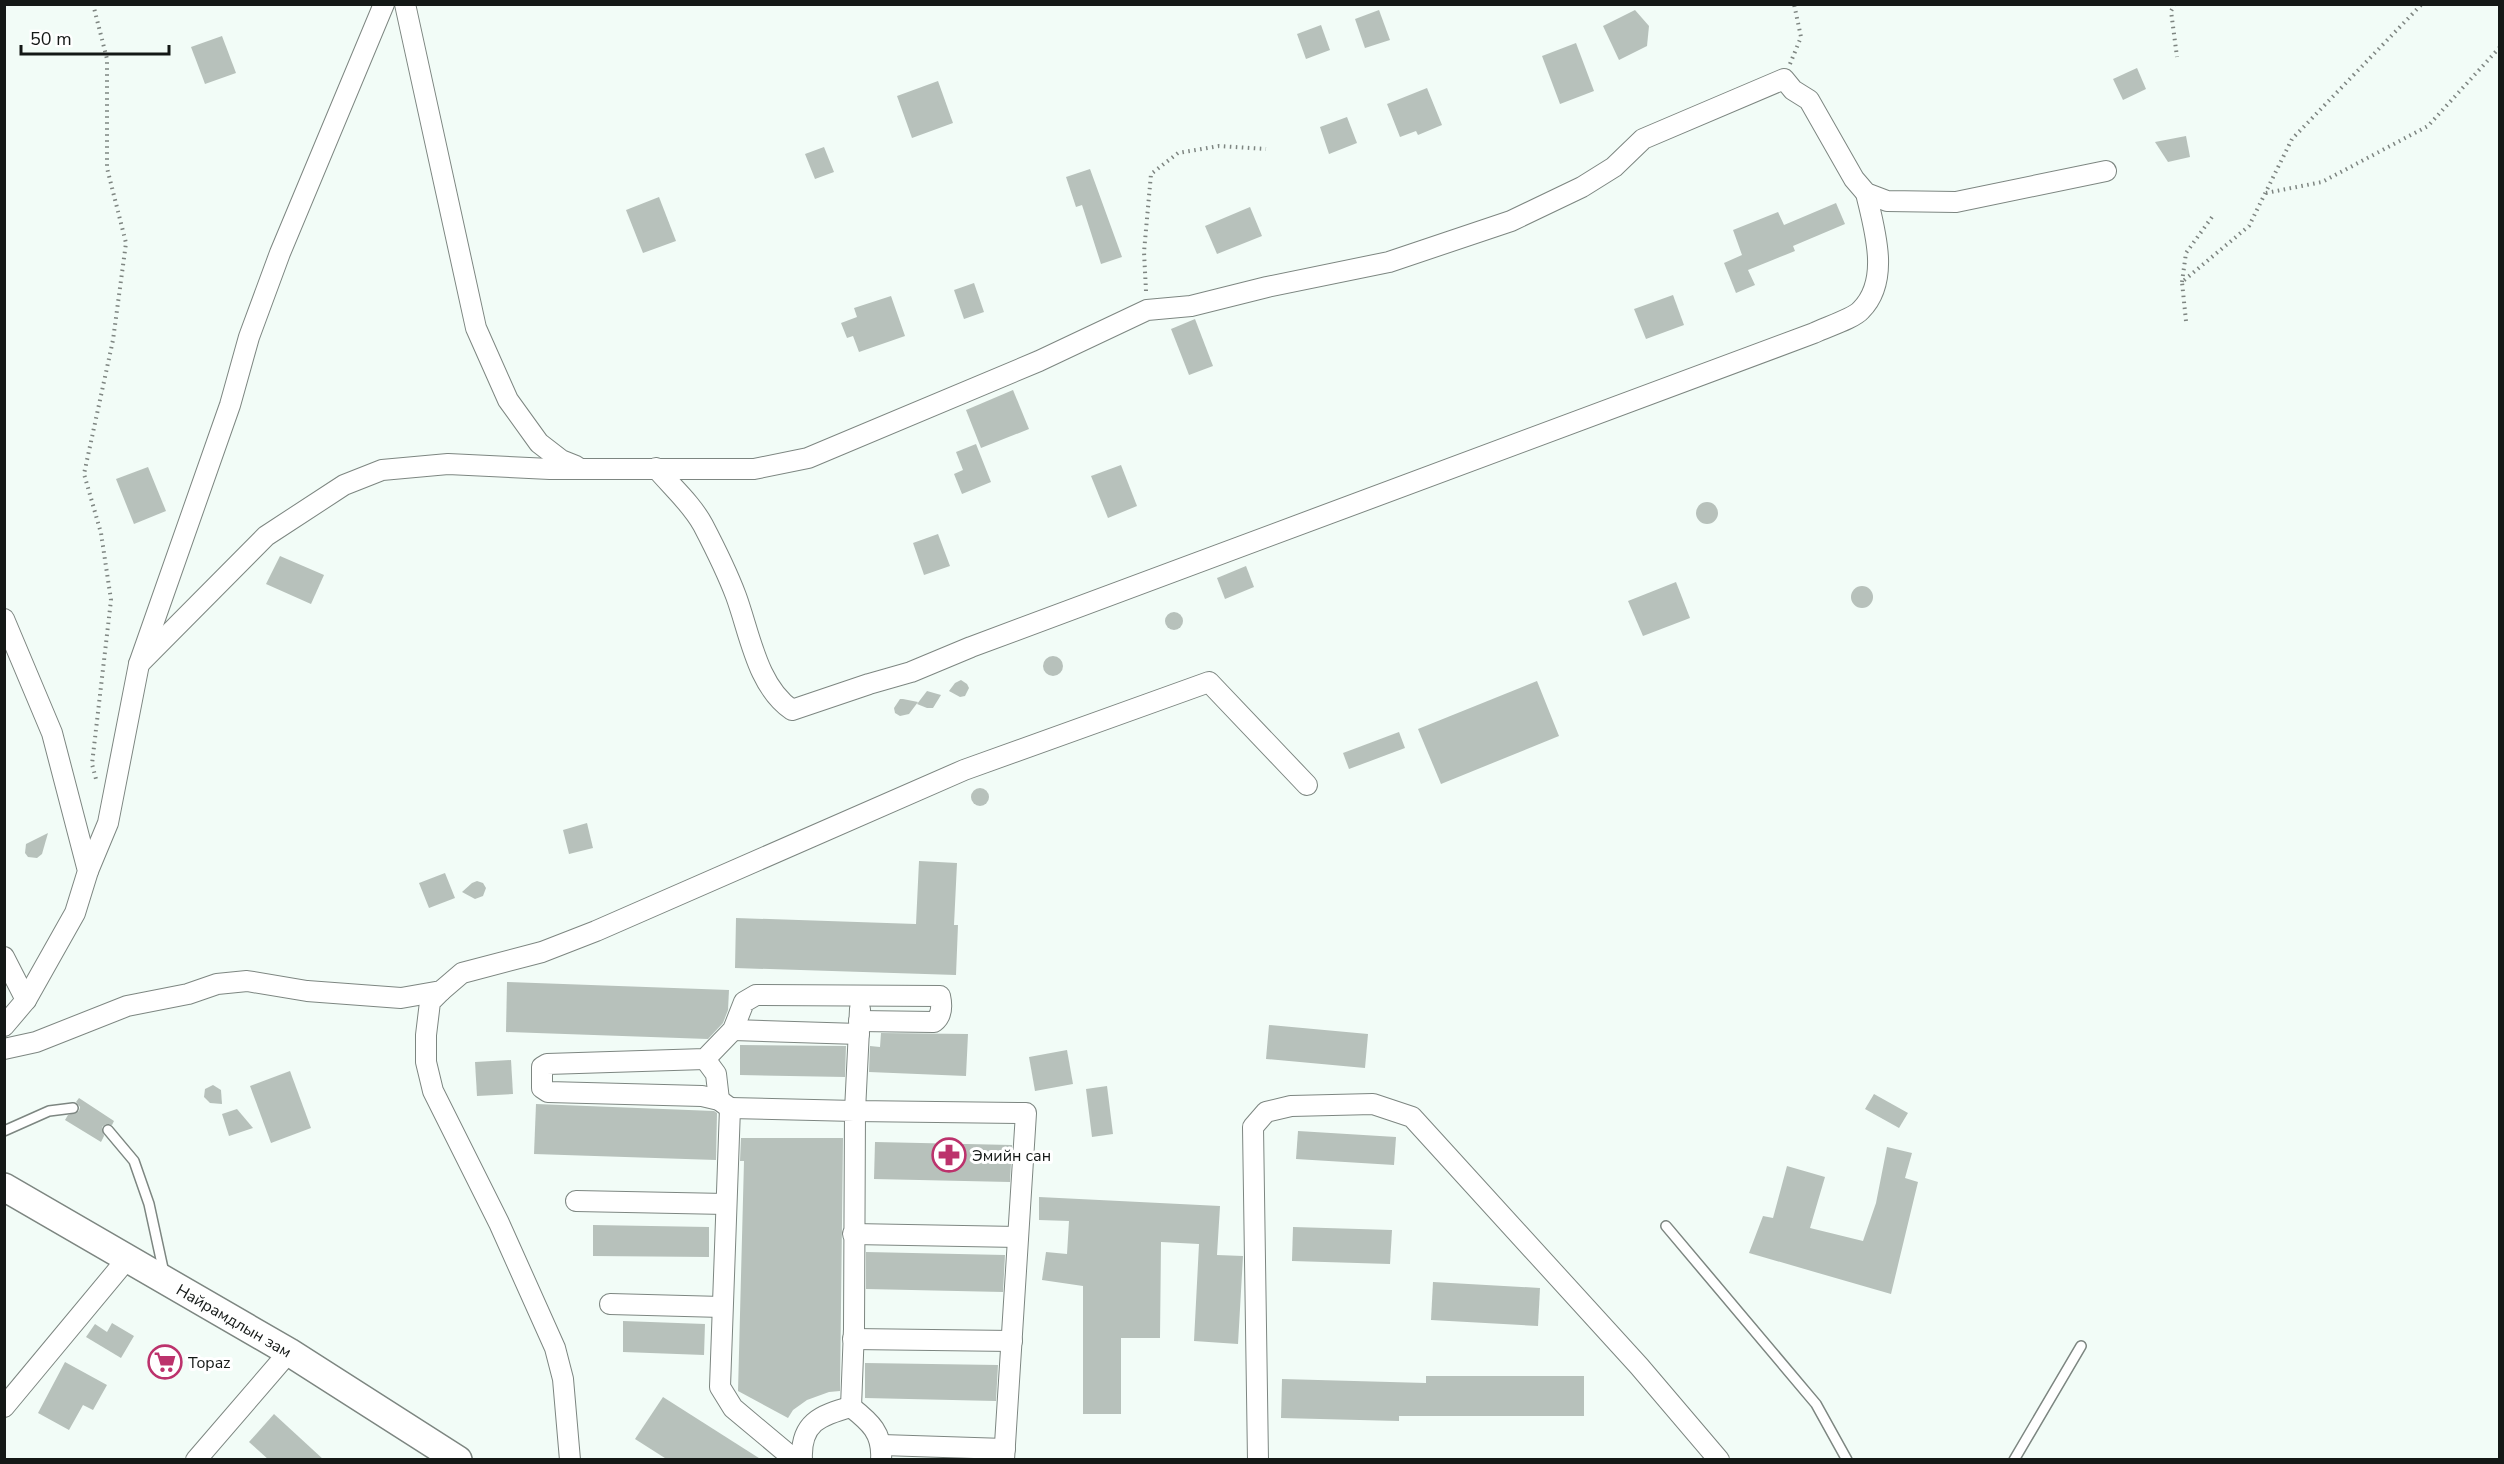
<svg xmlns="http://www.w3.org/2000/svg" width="2504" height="1464" font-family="'Nunito Sans',sans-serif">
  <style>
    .building { fill: #b7c1bb }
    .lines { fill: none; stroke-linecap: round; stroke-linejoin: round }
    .service-casing { stroke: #7d8681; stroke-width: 12 }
    .minor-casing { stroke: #7d8681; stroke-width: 22 }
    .secondary-casing { stroke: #7d8681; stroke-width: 30 }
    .path { stroke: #7e8581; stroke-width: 4; stroke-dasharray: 1.5 4.5; stroke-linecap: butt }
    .service { stroke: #fff; stroke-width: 9 }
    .minor { stroke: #fff; stroke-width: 20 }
    .secondary { stroke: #fff; stroke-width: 27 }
    .labels { text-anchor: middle; stroke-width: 6; stroke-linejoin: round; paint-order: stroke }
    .poi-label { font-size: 16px; fill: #141816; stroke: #fff; text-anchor: start }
    .street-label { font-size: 16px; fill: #141816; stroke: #fff }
  </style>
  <rect width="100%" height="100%" fill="#f2fcf7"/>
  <!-- building -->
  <g class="building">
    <path d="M 1379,10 L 1390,40 L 1365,48 L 1355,19 Z"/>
    <path d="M 1635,10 L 1649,26 L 1647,46 L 1619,60 L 1603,26 Z"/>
    <path d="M 1321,25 L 1330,50 L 1306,59 L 1297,34 Z"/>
    <path d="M 222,36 L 236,73 L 205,84 L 191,47 Z"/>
    <path d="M 1576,43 L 1594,91 L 1560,104 L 1542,56 Z"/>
    <path d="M 2137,68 L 2146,89 L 2123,100 L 2113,79 Z"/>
    <path d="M 938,81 L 953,123 L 912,138 L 897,96 Z"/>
    <path d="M 1427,88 L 1442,125 L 1418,135 L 1416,131 L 1400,137 L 1387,104 Z"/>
    <path d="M 1347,117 L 1357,143 L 1329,154 L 1320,127 Z"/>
    <path d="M 2186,136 L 2190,157 L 2168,162 L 2155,142 Z"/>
    <path d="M 824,147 L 834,172 L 815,179 L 805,154 Z"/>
    <path d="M 1090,169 L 1122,257 L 1101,264 L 1082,205 L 1076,207 L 1066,177 Z"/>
    <path d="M 659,197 L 676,241 L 643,253 L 626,210 Z"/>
    <path d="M 1836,203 L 1845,224 L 1793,246 L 1795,251 L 1748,270 L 1755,285 L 1736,293 L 1724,263 L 1742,255 L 1733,230 L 1778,212 L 1784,225 Z"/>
    <path d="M 1250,207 L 1262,236 L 1217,254 L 1205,226 Z"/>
    <path d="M 974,283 L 984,312 L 964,319 L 954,290 Z"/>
    <path d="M 1673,295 L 1684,325 L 1646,339 L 1634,309 Z"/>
    <path d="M 891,296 L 905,336 L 859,352 L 853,336 L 847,338 L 841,323 L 857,317 L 854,308 Z"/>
    <path d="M 1195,319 L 1213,366 L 1189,375 L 1171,329 Z"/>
    <path d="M 1013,390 L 1029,429 L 981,448 L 966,410 Z"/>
    <path d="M 976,444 L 991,482 L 962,494 L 954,474 L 963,470 L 956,452 Z"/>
    <path d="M 1121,465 L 1137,506 L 1108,518 L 1091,476 Z"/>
    <path d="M 148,467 L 166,511 L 134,524 L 116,479 Z"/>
    <circle cx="1707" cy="513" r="11"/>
    <path d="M 938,534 L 950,566 L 924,575 L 913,543 Z"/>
    <path d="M 280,556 L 324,575 L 311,604 L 266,584 Z"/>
    <path d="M 1246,566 L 1254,587 L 1225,599 L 1217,578 Z"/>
    <path d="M 1676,582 L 1690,618 L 1643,636 L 1628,601 Z"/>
    <circle cx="1862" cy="597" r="11"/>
    <circle cx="1174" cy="621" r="9"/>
    <circle cx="1053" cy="666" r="10"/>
    <path d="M 961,680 L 967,684 L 969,688 L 965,696 L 960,697 L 949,691 L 955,683 Z"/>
    <path d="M 1537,681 L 1559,736 L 1441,784 L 1418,729 Z"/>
    <path d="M 927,691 L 941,695 L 933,708 L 927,708 L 917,704 Z"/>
    <path d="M 900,699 L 903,699 L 918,702 L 909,714 L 900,716 L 895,713 L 894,708 Z"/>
    <path d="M 1399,732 L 1405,748 L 1349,769 L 1343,753 Z"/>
    <circle cx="980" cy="797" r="9"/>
    <path d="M 587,823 L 593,848 L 569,854 L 563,830 Z"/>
    <path d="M 48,833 L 42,854 L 37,858 L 28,857 L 25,853 L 26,844 Z"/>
    <path d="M 919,861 L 957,863 L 954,925 L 958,925 L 956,975 L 735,968 L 736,918 L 916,924 Z"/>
    <path d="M 445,873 L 455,898 L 429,908 L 419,883 Z"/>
    <path d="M 477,881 L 483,883 L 486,888 L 483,896 L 475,899 L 462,892 L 472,883 Z"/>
    <path d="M 507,982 L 729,990 L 728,1010 L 723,1023 L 708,1039 L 506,1032 Z"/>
    <path d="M 1269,1025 L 1368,1034 L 1365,1068 L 1266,1059 Z"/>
    <path d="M 881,1033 L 968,1034 L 966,1076 L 869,1072 L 870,1046 L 880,1047 Z"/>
    <path d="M 740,1045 L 846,1046 L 845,1077 L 740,1075 Z"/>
    <path d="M 1067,1050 L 1073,1084 L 1035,1091 L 1029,1057 Z"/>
    <path d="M 511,1060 L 513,1094 L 477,1096 L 475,1062 Z"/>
    <path d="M 290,1071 L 311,1128 L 271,1143 L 250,1086 Z"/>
    <path d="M 213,1085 L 221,1090 L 222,1104 L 210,1103 L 204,1097 L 205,1089 Z"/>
    <path d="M 1107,1086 L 1113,1134 L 1092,1137 L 1086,1089 Z"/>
    <path d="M 1874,1094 L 1908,1113 L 1899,1128 L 1865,1109 Z"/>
    <path d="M 79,1098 L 114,1121 L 112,1125 L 106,1124 L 102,1127 L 104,1136 L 101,1142 L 65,1120 L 68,1115 L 79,1111 L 80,1107 L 76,1102 Z"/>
    <path d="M 536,1104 L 714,1111 L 717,1113 L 716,1160 L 534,1154 Z"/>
    <path d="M 237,1109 L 253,1128 L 229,1136 L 222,1114 Z"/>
    <path d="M 1298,1131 L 1396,1137 L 1394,1165 L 1296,1159 Z"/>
    <path d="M 741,1138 L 843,1138 L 840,1391 L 829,1392 L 807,1400 L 793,1410 L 788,1418 L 738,1391 L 744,1161 L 740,1161 Z"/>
    <path d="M 875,1142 L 1012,1145 L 1010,1182 L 874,1179 Z"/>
    <path d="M 1887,1147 L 1912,1153 L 1905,1178 L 1918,1182 L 1891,1294 L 1749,1253 L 1763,1216 L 1773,1218 L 1787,1166 L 1825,1177 L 1810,1228 L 1863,1241 L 1876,1203 Z"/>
    <path d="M 1039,1197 L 1220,1206 L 1217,1255 L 1243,1256 L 1238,1344 L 1194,1341 L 1199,1244 L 1161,1242 L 1160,1338 L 1121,1338 L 1121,1414 L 1083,1414 L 1083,1286 L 1042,1280 L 1046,1252 L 1067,1254 L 1069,1221 L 1039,1220 Z"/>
    <path d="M 593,1225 L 709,1227 L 709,1257 L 593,1256 Z"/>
    <path d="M 1293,1227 L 1392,1230 L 1390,1264 L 1292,1261 Z"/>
    <path d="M 866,1252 L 1005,1255 L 1003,1292 L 866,1289 Z"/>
    <path d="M 1433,1282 L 1540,1288 L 1538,1326 L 1431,1320 Z"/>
    <path d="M 623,1321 L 705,1324 L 704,1355 L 623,1352 Z"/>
    <path d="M 112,1323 L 134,1336 L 121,1358 L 86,1337 L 95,1324 L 107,1332 Z"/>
    <path d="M 65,1362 L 107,1385 L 93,1410 L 83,1405 L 69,1430 L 38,1413 Z"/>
    <path d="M 865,1363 L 998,1365 L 996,1401 L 865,1398 Z"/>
    <path d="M 1426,1376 L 1584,1376 L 1584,1416 L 1399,1416 L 1399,1421 L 1281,1418 L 1282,1379 L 1426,1383 Z"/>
    <path d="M 663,1397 L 762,1460 L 668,1460 L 635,1439 Z"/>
    <path d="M 274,1414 L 324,1460 L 269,1460 L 249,1442 Z"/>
  </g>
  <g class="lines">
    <defs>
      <g id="service">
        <path d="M 108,1130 L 134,1161 L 149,1204 L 164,1273"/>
        <path d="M 4,1131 L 49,1111 L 73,1108"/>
        <path d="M 1666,1226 L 1816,1404 L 1847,1460"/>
        <path d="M 2014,1460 L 2081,1346"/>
      </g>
      <g id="minor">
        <path d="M 405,4 L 476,328 L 508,400 L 539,443 L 561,460 L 576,466"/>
        <path d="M 656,468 C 672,487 691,503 703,525 C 715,548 727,572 736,596 C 750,634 757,686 792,710 L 869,684 L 911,672 L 971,647 L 1814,333 C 1826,327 1853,319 1861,310 C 1891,280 1874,228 1866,193"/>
        <path d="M 4,619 L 52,733 L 88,871 L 75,913 L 26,1000 L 4,1026"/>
        <path d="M 139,664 L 266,536 L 344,485 L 382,470 L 448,464 L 550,469 L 754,469 L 808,458 L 1039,361 L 1147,310 L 1191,306 L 1267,287 L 1389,262 L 1511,221 L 1582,187 L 1614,167 L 1643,139 L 1784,79 L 1793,90 L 1809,100 L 1854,179 L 1866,193 L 1887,201 L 1956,202 L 2106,171"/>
        <path d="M 88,871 L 108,823 L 139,664 L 230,405 L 249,337 L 280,253 L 384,4"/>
        <path d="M 4,957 L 26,1000"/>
        <path d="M 441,991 L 430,1002 L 426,1035 L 426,1062 L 433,1091 L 499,1223 L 555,1348 L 563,1379 L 570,1460"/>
        <path d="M 860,1009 L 855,1111 L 1026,1113 L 1004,1460"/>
        <path d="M 733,1030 L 859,1034"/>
        <path d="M 4,1049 L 36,1042 L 127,1006 L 188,994 L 217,984 L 247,981 L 307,991 L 401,998 L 441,991 L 462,973 L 542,952 L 596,931 L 964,770 L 1209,682 L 1307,785"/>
        <path d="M 705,1059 L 716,1074 L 719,1100"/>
        <path d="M 730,1108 L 719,1100 L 702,1096 L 548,1092 L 542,1088 L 542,1067 L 547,1064 L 705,1059 L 733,1030 L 744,1002 L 756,995 L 940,996 C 942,1005 942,1016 934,1022 L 859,1021"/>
        <path d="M 576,1201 L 726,1204"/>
        <path d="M 853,1234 L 1018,1237"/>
        <path d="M 610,1304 L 722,1307"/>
        <path d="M 853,1339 L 1012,1341"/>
        <path d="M 4,1407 L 127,1259"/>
        <path d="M 882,1445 L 1005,1449"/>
        <path d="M 196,1460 L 289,1352"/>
        <path d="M 795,1460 L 733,1408 L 720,1387 L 730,1108 L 855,1111 L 854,1329 L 851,1407"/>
        <path d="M 802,1460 C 800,1423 820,1415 851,1407 C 870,1422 883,1433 881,1460"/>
        <path d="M 1258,1460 L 1253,1127 L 1266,1112 L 1291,1106 L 1373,1104 L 1412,1117 L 1639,1366 L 1719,1460"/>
      </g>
      <g id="secondary">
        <path id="s1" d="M 4,1187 L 289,1352 L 458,1460"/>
      </g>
    </defs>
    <!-- service casing -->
    <use href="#service" class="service-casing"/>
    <!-- minor casing -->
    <use href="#minor" class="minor-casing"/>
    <!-- secondary casing -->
    <use href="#secondary" class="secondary-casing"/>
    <!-- path -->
    <g class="path">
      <path d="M 93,4 L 107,59 L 107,168 L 126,243 L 113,340 L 84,474 L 101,533 L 111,600 L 92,764 L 96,779"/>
      <path d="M 2175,4 L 2171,11 L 2177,57"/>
      <path d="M 1790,64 L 1801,37 L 1794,4"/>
      <path d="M 2266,193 L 2322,182 L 2428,126 L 2500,47"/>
      <path d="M 2182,282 L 2186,253 L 2212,217"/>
      <path d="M 1146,291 L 1144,252 L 1151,174 L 1178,153 L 1219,146 L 1266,149"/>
      <path d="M 2186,321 L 2182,282 L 2249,226 L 2292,139 L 2422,4"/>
    </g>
    <!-- service -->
    <use href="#service" class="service"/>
    <!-- minor -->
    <use href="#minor" class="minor"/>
    <!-- secondary -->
    <use href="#secondary" class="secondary"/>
  </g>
  <!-- icons -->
  <defs>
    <symbol id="pharmacy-ring" viewBox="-11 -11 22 22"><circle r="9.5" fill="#fff" stroke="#bc326c" stroke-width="1.5"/><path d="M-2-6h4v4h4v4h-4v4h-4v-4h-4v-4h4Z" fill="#bc326c"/></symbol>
    <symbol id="supermarket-ring" viewBox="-11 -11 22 22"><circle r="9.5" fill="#fff" stroke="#bc326c" stroke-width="1.5"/><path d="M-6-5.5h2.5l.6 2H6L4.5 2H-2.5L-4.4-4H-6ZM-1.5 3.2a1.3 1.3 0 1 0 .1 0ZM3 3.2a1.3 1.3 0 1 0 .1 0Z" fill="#bc326c"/></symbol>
  </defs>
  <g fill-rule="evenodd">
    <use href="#pharmacy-ring" x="930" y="1136" width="38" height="38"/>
    <use href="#supermarket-ring" x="146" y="1343" width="38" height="38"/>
  </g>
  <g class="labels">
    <!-- poi labels -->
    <g class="poi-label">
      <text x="972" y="1161">Эмийн сан</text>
      <text x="188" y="1368">Topaz</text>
    </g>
    <!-- street labels -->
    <g class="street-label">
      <text dy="6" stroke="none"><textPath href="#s1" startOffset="266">Найрамдлын зам</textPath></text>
    </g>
  </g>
  <!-- border -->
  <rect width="2504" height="1464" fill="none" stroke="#141816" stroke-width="12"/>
  <!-- scale -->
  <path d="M21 45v9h148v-9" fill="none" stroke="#141816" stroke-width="3"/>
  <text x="30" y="45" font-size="18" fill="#141816" stroke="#ffffff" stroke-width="4.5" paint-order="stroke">50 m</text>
</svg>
